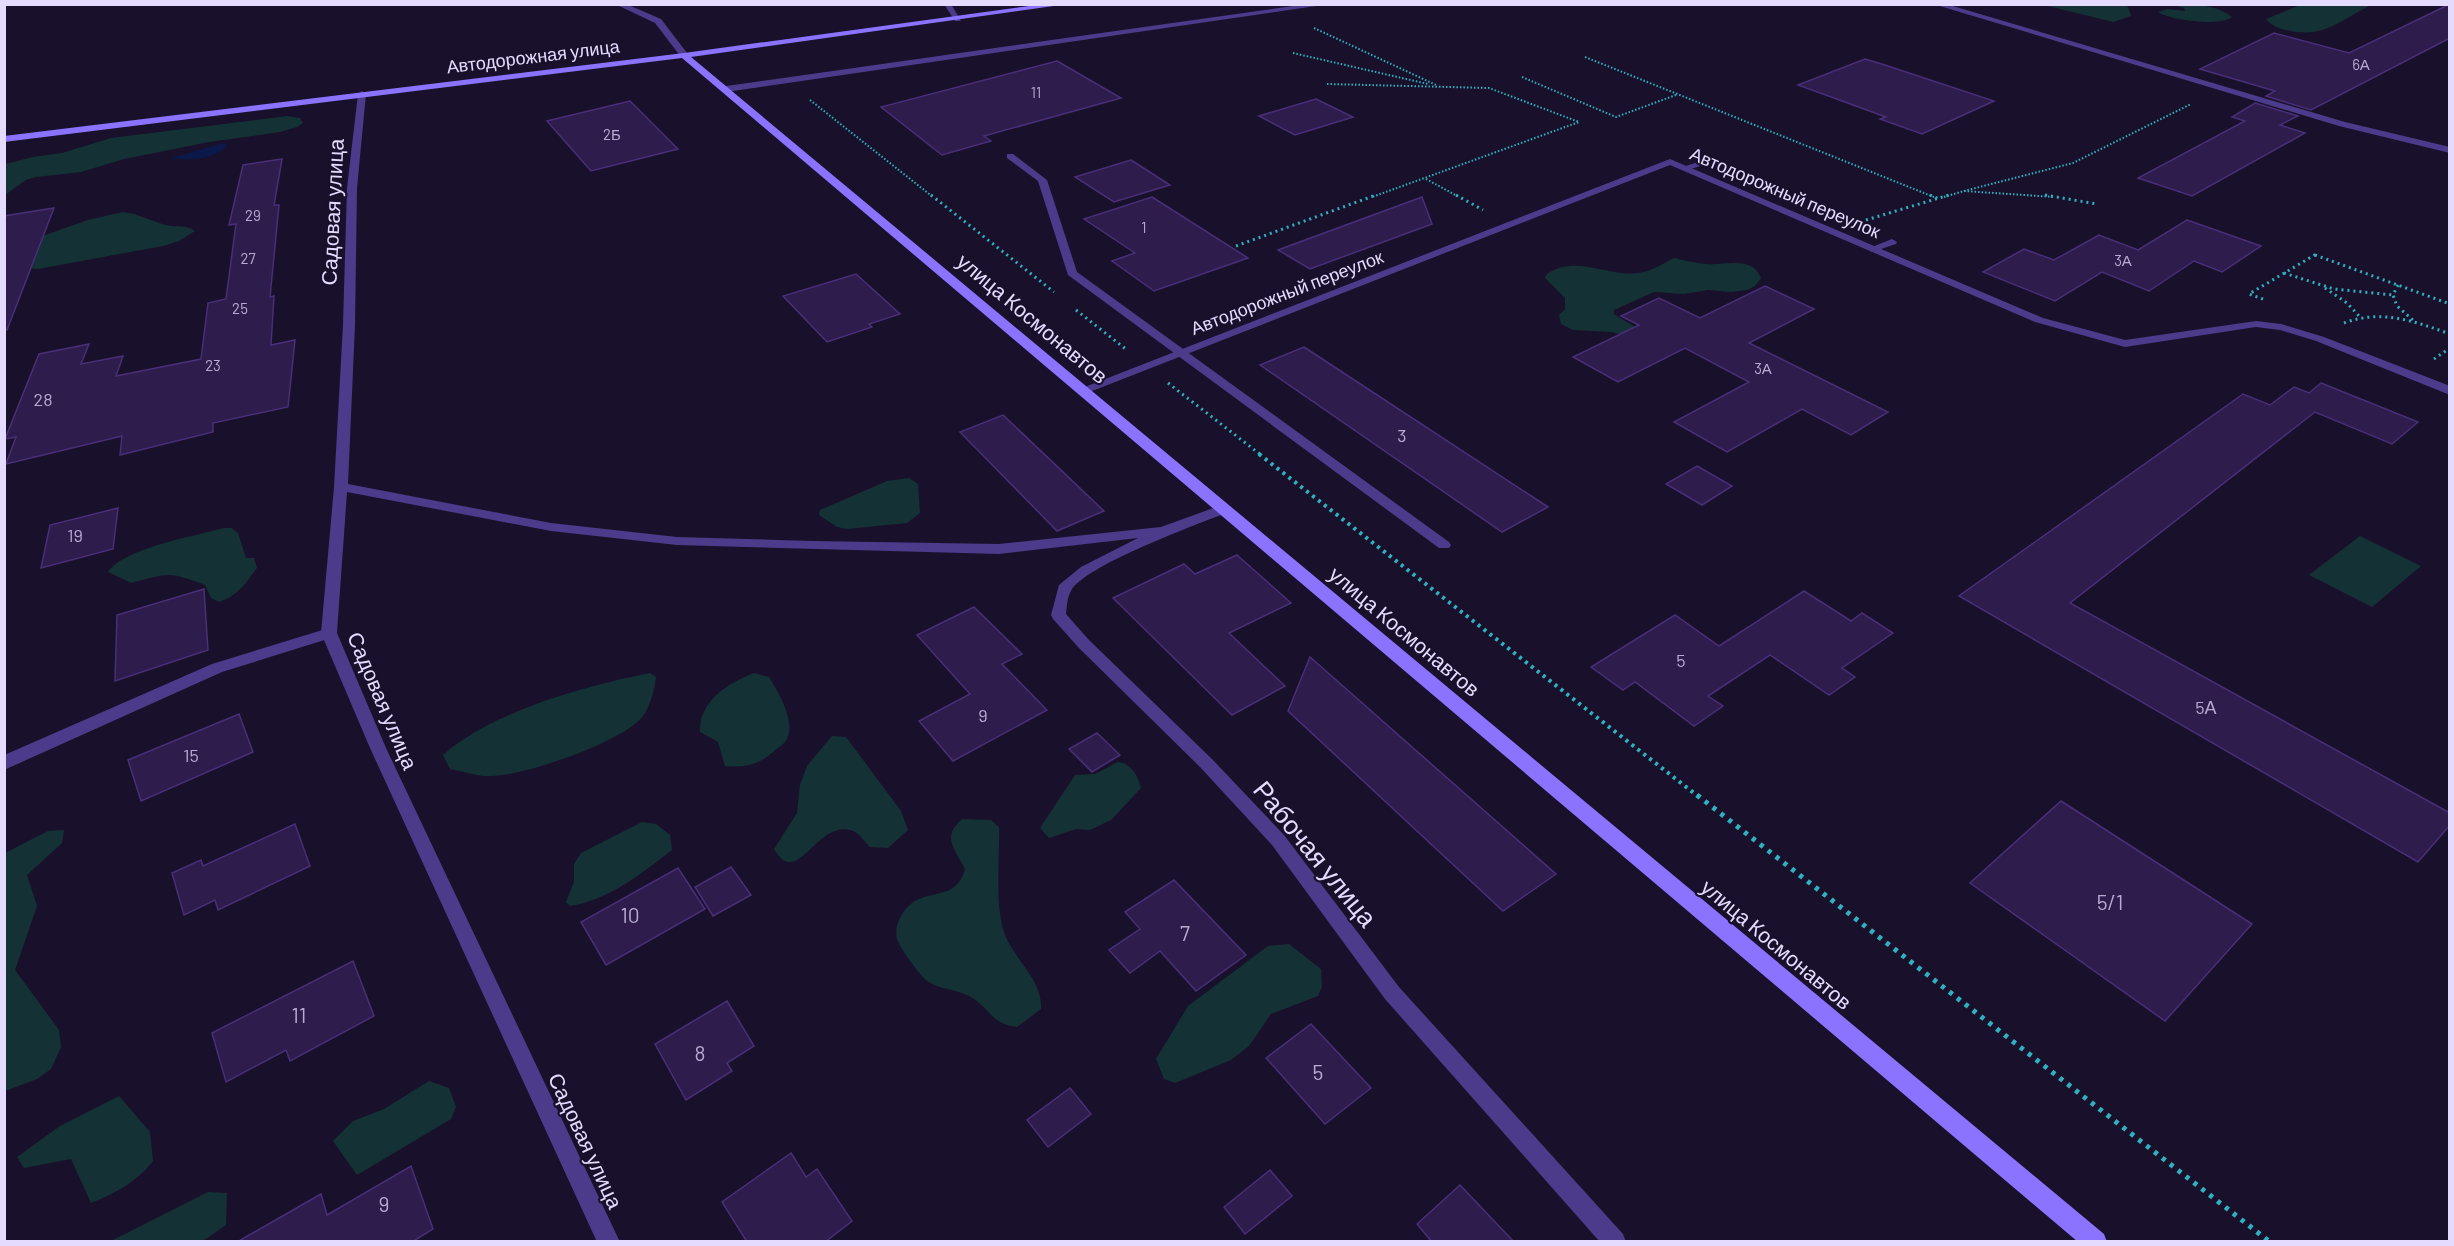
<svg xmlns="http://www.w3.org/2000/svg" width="2454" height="1246" font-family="Barlow,sans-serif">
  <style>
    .green { fill: #143135 }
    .water { fill: #0a184a }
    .building { fill: #2e1c4c; stroke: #492e78; stroke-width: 1.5 }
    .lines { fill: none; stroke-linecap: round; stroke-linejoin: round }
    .path-far3 { stroke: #2fb1bf; stroke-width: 2; stroke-dasharray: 1.5 2; stroke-linecap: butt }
    .path-far2 { stroke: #2fb1bf; stroke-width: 3; stroke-dasharray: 2 4; stroke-linecap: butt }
    .path-far1 { stroke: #2fb1bf; stroke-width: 4; stroke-dasharray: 3 4.5; stroke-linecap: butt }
    .path { stroke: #2fb1bf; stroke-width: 5; stroke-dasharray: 4 6; stroke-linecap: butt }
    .service { fill: #4b3b8a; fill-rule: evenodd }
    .minor { fill: #4b3b8a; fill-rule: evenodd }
    .tertiary { fill: #4b3b8a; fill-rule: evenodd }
    .secondary { fill: #8b72ff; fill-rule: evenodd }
    .labels { text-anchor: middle; stroke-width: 4.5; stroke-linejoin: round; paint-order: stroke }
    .far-number-label { font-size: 15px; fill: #b7abd2 }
    .far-street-label { font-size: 18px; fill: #e5dbff; stroke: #19112b }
    .number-label { font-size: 18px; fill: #b7abd2 }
    .street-label { font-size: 21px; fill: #e5dbff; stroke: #19112b }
    .near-number-label { font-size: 21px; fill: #b7abd2 }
    .near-street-label { font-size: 26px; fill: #e5dbff; stroke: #19112b }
  </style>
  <rect width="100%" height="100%" fill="#19112b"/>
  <!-- green -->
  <g class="green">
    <path d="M 2044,5 L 2124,5 L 2128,7 L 2131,16 L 2113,22 Z"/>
    <path d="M 2173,5 C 2192,4 2216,4 2232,17 C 2221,27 2170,20 2158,12 L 2167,9 L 2185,11 L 2184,8 Z"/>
    <path d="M 2368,5 L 2369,6 C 2338,22 2322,39 2286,30 C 2278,28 2272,26 2266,19 L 2300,5 Z"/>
    <path d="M 287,116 L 300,118 L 303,123 L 297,127 L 280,132 L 209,142 L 124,159 L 81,172 L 36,177 L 26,180 L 5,195 L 5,164 L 33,157 L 62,153 L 111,138 Z"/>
    <path d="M 123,212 C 139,214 151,221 166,225 C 177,228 185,224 195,231 L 179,241 L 163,246 L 38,269 L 29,268 L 31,240 L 88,220 Z"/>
    <path d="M 1674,258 C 1684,260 1695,263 1706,264 C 1724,266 1752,255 1761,278 L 1755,286 L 1747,290 L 1731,292 L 1708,290 L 1684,294 L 1654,292 L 1614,310 L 1614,314 L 1635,327 L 1640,333 L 1631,337 L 1612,332 L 1573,330 L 1561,324 L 1559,315 L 1565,309 L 1565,298 L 1545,278 L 1547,274 C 1578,253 1610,280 1643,272 C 1654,270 1664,263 1674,258 Z"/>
    <path d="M 909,478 L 918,484 L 920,513 L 907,523 L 847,529 L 837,527 L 819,515 L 820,510 L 887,481 Z"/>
    <path d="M 224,528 L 231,528 L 238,533 L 246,558 L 254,558 L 257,568 C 246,583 238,596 219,602 L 211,598 L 205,585 C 169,571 168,573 131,583 L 108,572 C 124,548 195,536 224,528 Z"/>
    <path d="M 2360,536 L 2421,566 L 2372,607 L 2309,575 Z"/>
    <path d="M 650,673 L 656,677 C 655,688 650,707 643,716 C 623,742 524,776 491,776 C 478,777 462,771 450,769 L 443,755 C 493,711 585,686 650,673 Z"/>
    <path d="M 754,673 L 769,677 C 778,692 796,720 787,739 C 785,744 777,748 773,752 C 758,765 745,768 725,766 L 718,742 L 700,732 C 699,701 728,683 754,673 Z"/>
    <path d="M 832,736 L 846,737 L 901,811 L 908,830 L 888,848 L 870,847 C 865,842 859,833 853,831 C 822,819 803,873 783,860 C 780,858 776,852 774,849 L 797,813 L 800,785 L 807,766 Z"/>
    <path d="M 1118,762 C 1132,764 1138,776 1141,788 L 1111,820 L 1090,830 L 1076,829 L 1049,838 L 1040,828 L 1075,775 L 1095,774 Z"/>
    <path d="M 962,819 L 991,820 L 999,827 C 1000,859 994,905 1005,935 C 1015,960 1043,981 1041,1009 L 1017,1027 C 990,1024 990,1007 969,996 C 956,989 936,989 926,980 C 920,975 899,947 897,939 C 896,936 896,929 897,926 C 913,878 954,910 965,869 C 955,848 941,838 962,819 Z"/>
    <path d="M 642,822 L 656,824 L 670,835 L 672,850 C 642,873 609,900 570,906 L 566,902 L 574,882 L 574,864 L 581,853 Z"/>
    <path d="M 64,830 L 62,843 L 27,875 L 37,906 L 15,970 L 59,1030 L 61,1047 L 51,1069 L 37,1079 L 5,1091 L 5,853 L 48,831 Z"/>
    <path d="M 1289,944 L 1321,969 L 1322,987 L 1318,996 L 1271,1014 L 1249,1046 L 1231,1060 L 1175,1083 L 1164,1079 L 1156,1059 L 1188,1006 L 1268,946 Z"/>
    <path d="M 429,1081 L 449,1088 L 456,1107 L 451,1119 L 357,1175 L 333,1141 L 353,1121 L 384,1109 Z"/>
    <path d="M 119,1096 L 150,1132 L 153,1161 C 138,1181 114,1194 91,1203 L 71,1159 L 24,1168 L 17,1157 L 60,1126 Z"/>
    <path d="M 208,1192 L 227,1193 L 226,1225 L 203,1241 L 111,1241 Z"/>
  </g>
  <!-- water -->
  <path class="water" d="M 224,143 L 227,145 C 219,159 185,161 171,158 Z"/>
  <!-- building -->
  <g class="building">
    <path d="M 2450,4 L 2450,38 L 2311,110 L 2266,96 L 2275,91 L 2200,69 L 2274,33 L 2349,53 Z"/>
    <path d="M 1865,59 L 1885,65 L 1994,101 L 1922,134 L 1880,119 L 1886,117 L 1798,85 Z"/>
    <path d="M 1057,61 L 1121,98 L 984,136 L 991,141 L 942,155 L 881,107 Z"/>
    <path d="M 1316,99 L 1353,117 L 1295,135 L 1259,116 Z"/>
    <path d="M 630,101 L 678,149 L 591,171 L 547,121 Z"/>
    <path d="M 2255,103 L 2298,116 L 2280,125 L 2305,133 L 2192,196 L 2138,178 L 2245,121 L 2232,117 Z"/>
    <path d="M 282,159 L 274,205 L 279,205 L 270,297 L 274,296 L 271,345 L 295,340 L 288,407 L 213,423 L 213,432 L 120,455 L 122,436 L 6,464 L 16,437 L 5,439 L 39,354 L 89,344 L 81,364 L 123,356 L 116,376 L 201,359 L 208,303 L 226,299 L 236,224 L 229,225 L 243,165 Z"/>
    <path d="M 1131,160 L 1170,185 L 1114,202 L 1075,177 Z"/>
    <path d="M 1152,197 L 1248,258 L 1154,291 L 1112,261 L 1135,253 L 1084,219 Z"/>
    <path d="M 1422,197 L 1432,224 L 1310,269 L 1278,250 Z"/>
    <path d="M 54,208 L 7,330 L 4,330 L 4,216 Z"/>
    <path d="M 2187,220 L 2261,246 L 2222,272 L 2194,261 L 2149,291 L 2102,272 L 2055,301 L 1983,272 L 2024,249 L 2054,260 L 2099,235 L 2138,250 Z"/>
    <path d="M 856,274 L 900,314 L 869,324 L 872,327 L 827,342 L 783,296 Z"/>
    <path d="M 1765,286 L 1814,309 L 1749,343 L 1888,412 L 1851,435 L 1802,409 L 1727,452 L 1674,422 L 1749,382 L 1685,348 L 1618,382 L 1573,357 L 1639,325 L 1621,316 L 1659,298 L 1700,318 Z"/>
    <path d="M 1304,347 L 1548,507 L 1502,532 L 1260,365 Z"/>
    <path d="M 2321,383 L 2418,422 L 2392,444 L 2315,412 L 2070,603 L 2450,813 L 2450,825 L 2418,862 L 1959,596 L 2243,394 L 2270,405 L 2294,387 L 2309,393 Z"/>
    <path d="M 1003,415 L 1104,511 L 1057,531 L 960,432 Z"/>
    <path d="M 1697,466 L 1732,486 L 1702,505 L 1666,484 Z"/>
    <path d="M 118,508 L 113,549 L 41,568 L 50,525 Z"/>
    <path d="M 1237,555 L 1291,603 L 1229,633 L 1285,686 L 1232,715 L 1113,598 L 1184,564 L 1195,574 Z"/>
    <path d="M 204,589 L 208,650 L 115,681 L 117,615 Z"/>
    <path d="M 1804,591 L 1851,621 L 1862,613 L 1893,633 L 1842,668 L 1855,677 L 1829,695 L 1770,655 L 1708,696 L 1723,706 L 1694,726 L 1635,682 L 1623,690 L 1591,667 L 1675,615 L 1719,646 Z"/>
    <path d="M 974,607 L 1022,654 L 1002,664 L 1047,710 L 953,761 L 919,721 L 970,694 L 917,635 Z"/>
    <path d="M 1310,657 L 1556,874 L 1503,911 L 1288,711 Z"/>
    <path d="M 239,714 L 253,752 L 141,801 L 128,760 Z"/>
    <path d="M 1097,733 L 1120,755 L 1092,772 L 1069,749 Z"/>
    <path d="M 2061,801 L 2252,924 L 2165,1021 L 1970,883 Z"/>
    <path d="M 295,824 L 310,866 L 218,910 L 215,900 L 184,915 L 172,873 L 201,860 L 203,866 Z"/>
    <path d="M 731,867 L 751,895 L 713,916 L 695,887 Z"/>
    <path d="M 678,868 L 705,909 L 606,965 L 581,922 Z"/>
    <path d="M 1174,880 L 1246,955 L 1196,991 L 1160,951 L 1130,973 L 1109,950 L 1140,929 L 1125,912 Z"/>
    <path d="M 353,961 L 374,1016 L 290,1061 L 286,1050 L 226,1082 L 212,1033 Z"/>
    <path d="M 727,1001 L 754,1046 L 727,1063 L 732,1071 L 686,1100 L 655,1044 Z"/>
    <path d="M 1311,1024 L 1371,1088 L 1325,1124 L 1266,1058 Z"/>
    <path d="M 1070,1088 L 1091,1114 L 1048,1147 L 1027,1120 Z"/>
    <path d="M 791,1153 L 806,1177 L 817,1169 L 852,1221 L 825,1242 L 747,1242 L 722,1202 Z"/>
    <path d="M 411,1166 L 433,1229 L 412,1242 L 237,1242 L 321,1194 L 327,1215 Z"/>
    <path d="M 1270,1170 L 1292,1196 L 1245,1234 L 1224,1207 Z"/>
    <path d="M 1460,1185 L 1514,1242 L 1432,1242 L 1417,1224 Z"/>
  </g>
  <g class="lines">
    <!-- path-far3 -->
    <g class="path-far3">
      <path d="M 1314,28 L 1436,85"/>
      <path d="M 1293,53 L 1428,84"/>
      <path d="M 1585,57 L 1934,197"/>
      <path d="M 1522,77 L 1616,117 L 1676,95"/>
      <path d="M 1327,84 L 1489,88 L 1579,122 L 1372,197"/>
      <path d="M 810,100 L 933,197"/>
      <path d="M 1426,179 L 1459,197"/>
      <path d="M 1964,191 L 2073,163 L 2191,104"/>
      <path d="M 1944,197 L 1964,191 L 2054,197"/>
    </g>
    <!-- path-far2 -->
    <g class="path-far2">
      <path d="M 931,195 L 1054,292"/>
      <path d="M 1456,195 L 1483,210"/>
      <path d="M 1930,195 L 1939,199"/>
      <path d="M 2045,195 L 2097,204"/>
      <path d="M 1866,220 L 1949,195"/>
      <path d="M 1236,246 L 1376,195"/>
      <path d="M 2315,255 L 2450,304"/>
      <path d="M 2284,273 L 2334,289 L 2393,295"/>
      <path d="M 2398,285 L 2393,295 L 2397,306 L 2414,321"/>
      <path d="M 2325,288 L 2347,303 L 2359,316"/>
      <path d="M 2263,299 L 2249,294 L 2318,253"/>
      <path d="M 1076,310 L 1127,350"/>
      <path d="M 2344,323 C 2381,309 2414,321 2450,334"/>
      <path d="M 2434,359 L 2450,348"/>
      <path d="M 1168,383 L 1261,455"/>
    </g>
    <!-- path-far1 -->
    <path class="path-far1" d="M 1259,454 L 1699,797"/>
    <!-- path -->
    <path class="path" d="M 1697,795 L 2270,1242"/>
    <!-- service -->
    <g class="service">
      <path d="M 944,4 L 951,4 L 961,21 L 955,21 Z"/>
      <path d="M 1933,4 L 1946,4 L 2345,122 L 2450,147 L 2450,153 L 2339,126 Z"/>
      <path d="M 1007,154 L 1013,154 L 1047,180 L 1077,272 L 1449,542 L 1451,545 L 1449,548 L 1439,548 L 1068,275 L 1038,181 L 1007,158 Z"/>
      <path d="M 1704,160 L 1712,162 L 1685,171 L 1680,168 Z"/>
      <path d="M 1892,239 L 1897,242 L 1896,244 L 1872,252 L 1867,249 Z"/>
      <path d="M 329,628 L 334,629 L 337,633 L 334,637 L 222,672 L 4,770 L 4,755 L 9,753 L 212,664 Z"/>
    </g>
    <!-- minor -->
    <g class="minor">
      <path d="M 1307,4 L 1330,4 L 726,92 L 722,89 L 726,86 Z"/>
      <path d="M 362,91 L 366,94 L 357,188 L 355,325 L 348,484 L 551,523 L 677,537 L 812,541 L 999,544 L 1161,527 L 1219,506 L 1229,506 L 1231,509 L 1229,512 C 1200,523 1083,566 1071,591 C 1067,597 1067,607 1066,614 L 1089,640 L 1212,759 L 1284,835 L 1399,987 L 1623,1234 L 1626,1242 L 1600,1242 L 1385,999 L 1272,845 L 1200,767 L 1079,648 L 1053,619 L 1051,615 L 1059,585 L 1081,567 L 1138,538 L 999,554 L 677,545 L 551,531 L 347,492 L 337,633 L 386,748 L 620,1242 L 597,1242 L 370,748 L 321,633 L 334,487 L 343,325 L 347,188 L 358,94 Z"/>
      <path d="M 1670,159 L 2043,318 L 2125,340 L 2256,321 L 2281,324 L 2324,337 L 2450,386 L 2450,395 L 2316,341 L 2280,330 L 2256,327 L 2125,347 L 2035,322 L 1670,165 L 1087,393 L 1083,394 L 1077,390 Z"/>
    </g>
    <!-- tertiary -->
    <path class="tertiary" d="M 615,4 L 626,4 L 661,19 L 687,53 L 687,57 L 681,57 L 655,23 Z"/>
    <!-- secondary -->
    <path class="secondary" d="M 1044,4 L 1068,4 L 691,57 L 2104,1234 L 2107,1242 L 2078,1242 L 682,58 L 4,142 L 4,136 L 684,53 Z"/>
  </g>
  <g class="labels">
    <!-- far-number labels -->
    <g class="far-number-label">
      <text x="2361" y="70">6А</text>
      <text x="1036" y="98">11</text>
      <text x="612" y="140">2Б</text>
      <text x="253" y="221">29</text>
      <text x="1144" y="233">1</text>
      <text x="248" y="264">27</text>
      <text x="2123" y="266">3А</text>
      <text x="240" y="314">25</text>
      <text x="213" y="371">23</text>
      <text x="1763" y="374">3А</text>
    </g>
    <!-- far-street labels -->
    <g class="far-street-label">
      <text transform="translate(533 57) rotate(-7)" y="6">Автодорожная улица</text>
      <text transform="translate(1785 193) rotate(23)" y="6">Автодорожный переулок</text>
      <text transform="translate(1287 293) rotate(-21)" y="6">Автодорожный переулок</text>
    </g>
    <!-- number labels -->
    <g class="number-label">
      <text x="43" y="406">28</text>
      <text x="1402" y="442">3</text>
      <text x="75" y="542">19</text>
      <text x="1681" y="667">5</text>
      <text x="2206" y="714">5А</text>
      <text x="983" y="722">9</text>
      <text x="191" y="762">15</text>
    </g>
    <!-- street labels -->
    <g class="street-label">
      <text transform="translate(333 212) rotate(-87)" y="7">Садовая улица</text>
      <text transform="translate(1032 319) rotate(40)" y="7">улица Космонавтов</text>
      <text transform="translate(1404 632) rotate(40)" y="7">улица Космонавтов</text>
      <text transform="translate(382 701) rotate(67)" y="7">Садовая улица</text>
      <text transform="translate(1776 945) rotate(40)" y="7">улица Космонавтов</text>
      <text transform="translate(585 1141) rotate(65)" y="7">Садовая улица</text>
    </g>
    <!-- near-number labels -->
    <g class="near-number-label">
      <text x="2110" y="910">5/1</text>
      <text x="630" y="923">10</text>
      <text x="1185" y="941">7</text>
      <text x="299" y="1023">11</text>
      <text x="700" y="1061">8</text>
      <text x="1318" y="1080">5</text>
      <text x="384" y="1212">9</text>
    </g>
    <!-- near-street labels -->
    <g class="near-street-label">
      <text transform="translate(1315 854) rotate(51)" y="9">Рабочая улица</text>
    </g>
  </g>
  <!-- border -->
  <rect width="2454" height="1246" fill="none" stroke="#e5dbff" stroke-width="12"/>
</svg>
